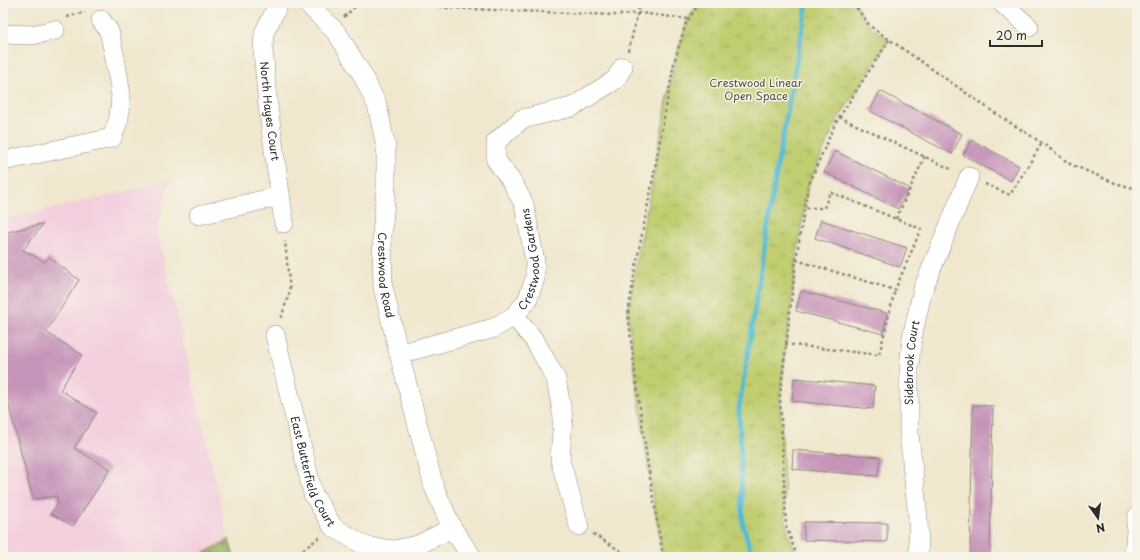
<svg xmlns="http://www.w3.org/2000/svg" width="1140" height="560" font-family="'Playpen Sans',sans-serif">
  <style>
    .built { fill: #f3cfde }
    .forest { fill: url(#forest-firs); stroke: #626e46 }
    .park { fill: url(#park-tufts); stroke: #767c4d }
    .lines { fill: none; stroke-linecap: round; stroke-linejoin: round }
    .stream { stroke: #53bbd0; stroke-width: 5 }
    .building { fill: #c694b9 }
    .minor-casing { stroke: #8e897c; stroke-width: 20 }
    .path { stroke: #8e897c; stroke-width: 2.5; stroke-dasharray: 3 3; stroke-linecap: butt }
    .minor { stroke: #fff; stroke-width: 19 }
    .labels { text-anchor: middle; stroke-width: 3; stroke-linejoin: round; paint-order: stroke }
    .park-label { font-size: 11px; fill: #50543c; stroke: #f7f3e8 }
    .street-label { font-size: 11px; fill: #2b2b2b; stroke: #f7f3e8 }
  </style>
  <defs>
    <pattern id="forest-firs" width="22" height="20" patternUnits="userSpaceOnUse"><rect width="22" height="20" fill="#98b062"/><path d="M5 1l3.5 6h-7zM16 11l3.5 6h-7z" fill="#7c8f51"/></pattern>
    <pattern id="park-tufts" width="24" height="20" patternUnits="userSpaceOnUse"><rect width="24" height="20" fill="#c0cd6f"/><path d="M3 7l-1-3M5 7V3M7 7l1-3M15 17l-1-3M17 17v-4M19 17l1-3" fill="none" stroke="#a5b060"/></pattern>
  </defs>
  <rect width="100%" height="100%" fill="#f7f3e8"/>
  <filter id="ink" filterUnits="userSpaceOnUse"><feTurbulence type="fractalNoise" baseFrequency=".025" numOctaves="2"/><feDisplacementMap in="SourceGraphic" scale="8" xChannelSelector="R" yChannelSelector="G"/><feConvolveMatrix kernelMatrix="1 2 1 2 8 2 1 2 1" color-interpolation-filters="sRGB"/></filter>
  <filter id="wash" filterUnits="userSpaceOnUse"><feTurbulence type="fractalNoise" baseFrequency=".012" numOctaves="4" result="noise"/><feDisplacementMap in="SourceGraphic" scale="16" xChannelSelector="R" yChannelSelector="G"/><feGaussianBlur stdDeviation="0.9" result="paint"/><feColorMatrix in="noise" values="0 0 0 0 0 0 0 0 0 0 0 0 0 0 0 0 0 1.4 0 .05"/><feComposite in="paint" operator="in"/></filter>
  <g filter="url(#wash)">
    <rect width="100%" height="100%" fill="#f0e7ce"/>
    <!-- built -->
    <path class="built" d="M 170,181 L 157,229 L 229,539 L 197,557 L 3,557 L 3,220 Z"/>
    <!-- forest -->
    <path class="forest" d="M 229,539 L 234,557 L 197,557 Z"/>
    <!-- park -->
    <path class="park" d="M 699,3 L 856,3 C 864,23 872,27 889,40 L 835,124 L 808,186 L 799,240 L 780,396 L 786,525 L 797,557 L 663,557 L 648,466 L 634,365 L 628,314 L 635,270 L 655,168 L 674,63 L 688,19 Z"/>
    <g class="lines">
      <!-- stream -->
      <path class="stream" d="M 752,557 L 743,524 L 739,408 L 777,168 L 807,3"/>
    </g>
    <g id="blocks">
      <!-- building -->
      <g class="building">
        <path d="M 880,91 L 962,134 L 952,154 L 870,111 Z"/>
        <path d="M 972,140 L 1019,166 L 1011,181 L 963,155 Z"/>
        <path d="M 835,151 L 909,188 L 898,209 L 824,172 Z"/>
        <path d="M 821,220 L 907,248 L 900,267 L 815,238 Z"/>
        <path d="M 43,224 L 23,250 L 45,262 L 49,257 L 79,280 L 46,332 L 82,355 L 60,390 L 97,413 L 74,448 L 110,469 L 73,526 L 50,513 L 58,504 L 57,496 L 33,499 L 3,384 L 3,233 Z"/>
        <path d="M 801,291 L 887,313 L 883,334 L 796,311 Z"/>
        <path d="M 794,378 L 875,386 L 873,409 L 792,401 Z"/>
        <path d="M 973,405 L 993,406 L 990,557 L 970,557 Z"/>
        <path d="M 793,450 L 880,457 L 878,476 L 792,469 Z"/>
        <path d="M 804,522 L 887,523 L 887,542 L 804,540 Z"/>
      </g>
    </g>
  </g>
  <g filter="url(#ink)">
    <use href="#blocks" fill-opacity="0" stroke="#8e897c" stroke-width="1"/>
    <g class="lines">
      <defs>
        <g id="minor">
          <path id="s1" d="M 279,3 L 264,33 L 263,50 L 268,106 L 284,223"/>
          <path id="s2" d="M 305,3 L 310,6 L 337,33 L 362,74 L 377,105 L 386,147 L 386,188 L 382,236 L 383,287 L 399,354 L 434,487 L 452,528 L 472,557"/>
          <path d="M 1002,3 L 1029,27"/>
          <path d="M 3,34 L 32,35 L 55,30"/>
          <path d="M 3,161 L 112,138 L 119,118 L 121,95 L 115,58 L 109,31 L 101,20"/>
          <path d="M 199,215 L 280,196"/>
          <path d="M 514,316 L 535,341 L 556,379 L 563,417 L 560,460 L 579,526"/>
          <path id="s3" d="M 275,335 L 313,494 L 333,527 L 367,547 L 394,550 L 418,545 L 452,528"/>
          <path id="s4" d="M 399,354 L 494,328 L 514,316 L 527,301 L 535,278 L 535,261 L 524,204 L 512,182 L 496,160 L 496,142 L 522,119 L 572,107 L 615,80 L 623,67"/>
          <path id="s5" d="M 919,557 L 918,518 L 909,433 L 909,367 L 912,337 L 923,289 L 969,177"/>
          <path d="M 1134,557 L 1137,517"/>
        </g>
      </defs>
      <!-- minor casing -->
      <use href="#minor" class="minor-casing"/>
      <!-- path -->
      <g class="path">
        <path d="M 422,3 L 446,8 L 615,15 L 640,13 L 688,19"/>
        <path d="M 853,3 L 870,26 L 995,113 L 1042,143 L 1070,164 L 1115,183 L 1137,189"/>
        <path d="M 67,17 L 85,12"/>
        <path d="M 344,17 L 359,3"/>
        <path d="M 628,51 L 631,41 L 640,3"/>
        <path d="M 839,117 L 953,170"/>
        <path d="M 985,184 L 1010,195 L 1042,143"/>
        <path d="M 896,219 L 925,156"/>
        <path d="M 796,260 L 895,290 L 921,229 L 830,192 L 824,208 L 804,208"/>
        <path d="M 281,318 L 290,291 L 285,241"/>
        <path d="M 785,344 L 879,355 L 895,290"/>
        <path d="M 593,534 L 624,553 L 632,557"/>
        <path d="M 293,557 L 320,537"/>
        <path d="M 663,557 L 648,466 L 634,365 L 628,314 L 635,270 L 655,168 L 674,63 L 686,23 L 699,3"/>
        <path d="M 797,557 L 786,525 L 780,396 L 796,260 L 808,186 L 835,124 L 889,40"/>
      </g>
      <!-- minor -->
      <use href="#minor" class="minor"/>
    </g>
  </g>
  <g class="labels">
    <!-- park labels -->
    <g class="park-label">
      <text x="756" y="87">Crestwood Linear<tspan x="756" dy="13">Open Space</tspan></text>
    </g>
    <!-- street labels -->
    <g class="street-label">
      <text dy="4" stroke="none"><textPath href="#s1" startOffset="112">North Hayes Court</textPath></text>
      <text dy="4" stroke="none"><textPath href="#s4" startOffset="184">Crestwood Gardens</textPath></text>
      <text dy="4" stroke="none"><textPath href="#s2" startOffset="298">Crestwood Road</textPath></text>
      <text dy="4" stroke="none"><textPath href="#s5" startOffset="195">Sidebrook Court</textPath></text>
      <text dy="4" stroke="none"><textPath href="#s3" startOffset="142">East Butterfield Court</textPath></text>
    </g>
  </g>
  <!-- margin -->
  <rect width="1140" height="560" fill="none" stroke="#f7f3e8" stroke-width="16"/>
  <!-- north arrow -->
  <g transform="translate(1098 518) rotate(166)" stroke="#f7f3e8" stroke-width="3" paint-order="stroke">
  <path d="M0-3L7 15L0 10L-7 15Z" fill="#2b2b2b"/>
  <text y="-6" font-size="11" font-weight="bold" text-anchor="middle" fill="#2b2b2b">N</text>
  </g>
  <!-- scale -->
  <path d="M990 40v6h52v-6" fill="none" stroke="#2b2b2b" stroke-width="2"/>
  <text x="996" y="40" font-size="12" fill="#2b2b2b" stroke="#f7f3e8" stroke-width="3" paint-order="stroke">20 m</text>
</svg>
